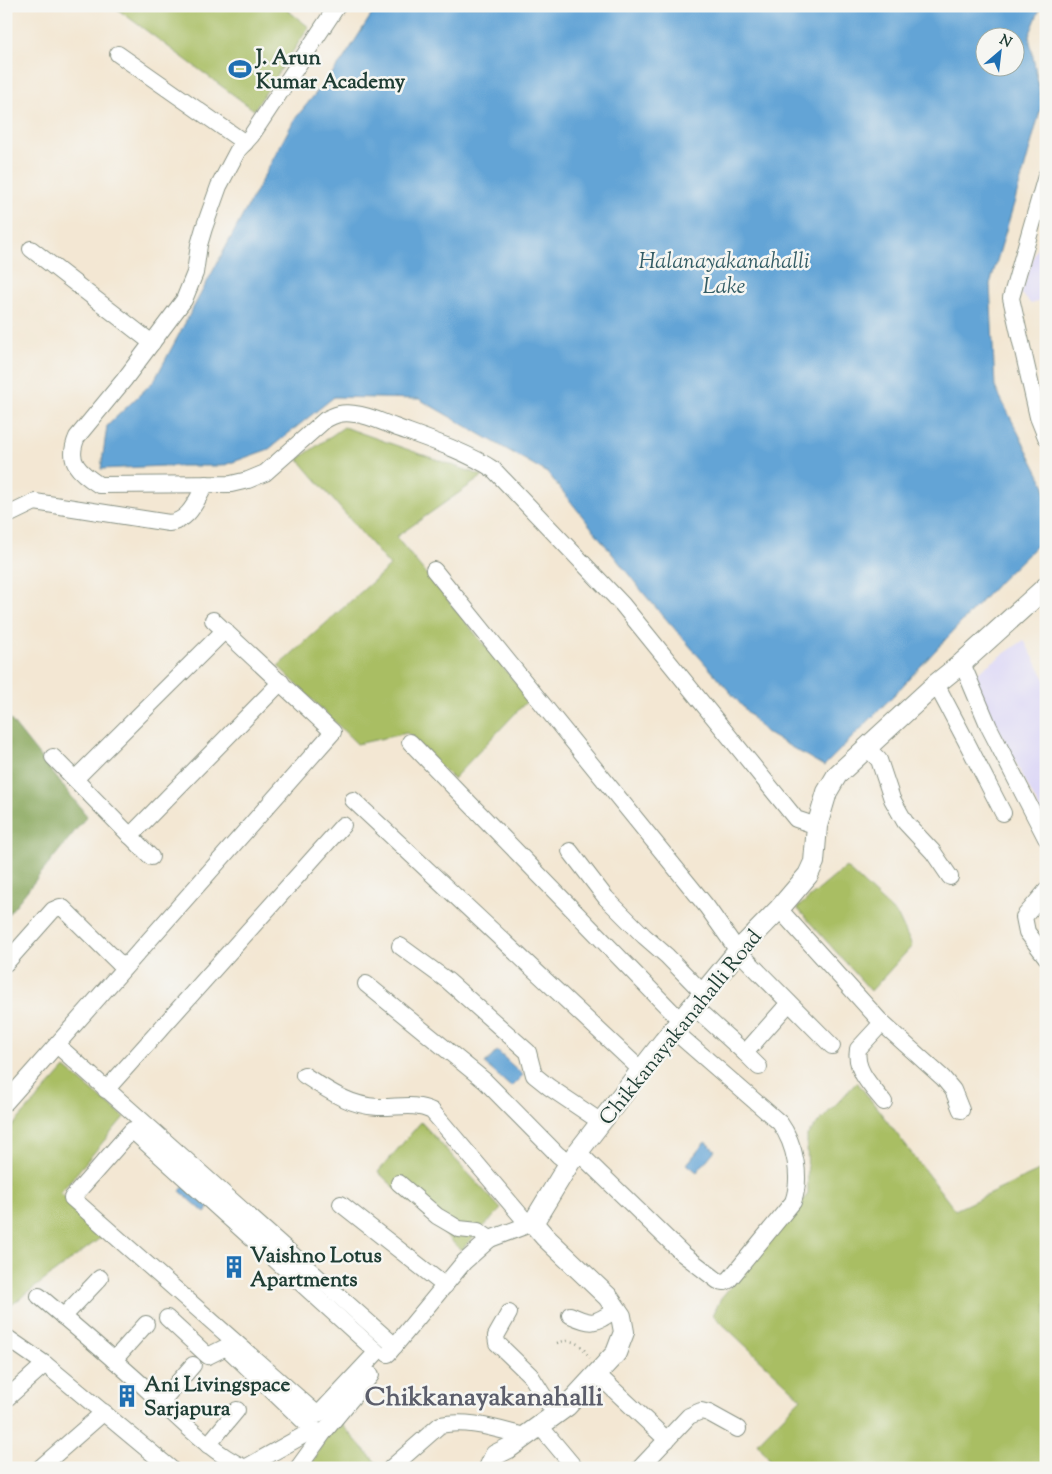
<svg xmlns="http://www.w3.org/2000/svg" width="1052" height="1474" font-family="'Sorts Mill Goudy',serif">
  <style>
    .built { fill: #dbd6f7 }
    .green { fill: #a9be63; stroke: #647e4c }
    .forest { fill: #86a559; stroke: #527146 }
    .water { fill: #63a4d6; stroke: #417085; fill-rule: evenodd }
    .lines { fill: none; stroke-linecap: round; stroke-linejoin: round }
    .minor-casing { stroke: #899284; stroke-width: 18 }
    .major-casing { stroke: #899284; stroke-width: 22 }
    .path { stroke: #899284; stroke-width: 2.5; stroke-dasharray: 1 4; stroke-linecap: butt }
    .minor { stroke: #fff; stroke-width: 16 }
    .major { stroke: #fff; stroke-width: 20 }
    .labels { text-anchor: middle; stroke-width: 5; stroke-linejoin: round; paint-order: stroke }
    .poi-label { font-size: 21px; font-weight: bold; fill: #1f3d34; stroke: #f6f6f2; text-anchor: start }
    .street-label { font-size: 21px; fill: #1f3d34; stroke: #f6f6f2 }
    .water-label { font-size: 22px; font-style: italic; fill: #335c65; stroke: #f6f6f2 }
    .district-label { font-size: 26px; font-weight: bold; fill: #5c5e6b; stroke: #f6f6f2 }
  </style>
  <rect width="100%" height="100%" fill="#f6f6f2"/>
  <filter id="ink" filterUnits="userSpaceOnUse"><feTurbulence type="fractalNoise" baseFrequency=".02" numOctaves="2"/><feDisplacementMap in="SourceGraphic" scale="10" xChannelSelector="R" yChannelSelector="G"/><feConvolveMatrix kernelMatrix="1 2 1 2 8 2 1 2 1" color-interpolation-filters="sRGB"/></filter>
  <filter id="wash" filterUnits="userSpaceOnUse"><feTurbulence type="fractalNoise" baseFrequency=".0096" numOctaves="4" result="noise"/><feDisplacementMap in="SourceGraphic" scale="20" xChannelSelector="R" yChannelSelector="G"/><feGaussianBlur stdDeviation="1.12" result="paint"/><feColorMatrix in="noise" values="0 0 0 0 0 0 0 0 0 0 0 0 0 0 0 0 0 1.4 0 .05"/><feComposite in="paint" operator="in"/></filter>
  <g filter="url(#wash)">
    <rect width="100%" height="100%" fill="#f3e7d3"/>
    <!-- built -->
    <g class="built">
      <path d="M 1046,222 L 1046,299 L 1031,304 L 1021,293 Z"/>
      <path d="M 1024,640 L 1046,681 L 1045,820 L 972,676 Z"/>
    </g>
    <!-- green -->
    <g class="green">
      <path d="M 113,6 L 282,6 L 309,27 L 254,110 Z"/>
      <path d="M 344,427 L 483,476 L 396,537 L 529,699 L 453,779 L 407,733 L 357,744 L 278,666 L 390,566 L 298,459 Z"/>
      <path d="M 846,867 L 898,916 L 912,946 L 871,991 L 797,908 Z"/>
      <path d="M 65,1068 L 124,1117 L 60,1193 L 107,1233 L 6,1309 L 6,1133 Z"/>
      <path d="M 857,1082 L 955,1210 L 1041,1170 L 1046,1176 L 1046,1468 L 776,1468 L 757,1443 L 801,1398 L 713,1315 L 721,1298 L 808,1194 L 807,1135 Z"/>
      <path d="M 421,1122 L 501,1209 L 461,1250 L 378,1172 Z"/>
      <path d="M 340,1423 L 381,1468 L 309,1468 L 331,1428 Z"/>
    </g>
    <!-- forest -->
    <path class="forest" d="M 6,714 L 87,816 L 6,917 Z"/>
    <!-- water -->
    <g class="water">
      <path d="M 377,6 L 1041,6 L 1029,36 L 1042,104 L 1024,170 L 990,284 L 995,387 L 1045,486 L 1046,536 L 999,582 L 893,696 L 824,766 L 765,732 L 645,595 L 548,473 L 419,399 L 334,397 L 269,449 L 222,466 L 163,466 L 101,469 L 107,426 L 154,381 L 294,120 L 342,61 ZM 984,38 L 1014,38 L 1014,68 L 984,68 Z"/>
      <path d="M 497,1051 L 523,1075 L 511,1087 L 485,1064 Z"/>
      <path d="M 705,1142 L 715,1150 L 697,1172 L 687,1164 Z"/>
      <path d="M 187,1183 L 211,1205 L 205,1213 L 180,1191 Z"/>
    </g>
  </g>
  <g filter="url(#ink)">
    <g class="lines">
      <defs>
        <g id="minor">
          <path d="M 337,6 L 251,136 L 238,150 L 219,186 L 204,228 L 199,245 L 195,273 L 184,300 L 124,380 L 77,437 C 66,462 79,472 99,485 L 231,484 L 248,480 L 265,473 L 325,420 C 336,414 342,412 355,414 C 368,415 382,422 395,427 C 425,438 468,452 494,470 L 622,604 L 796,819 L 817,826"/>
          <path d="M 118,54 L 245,143"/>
          <path d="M 1046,176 L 1011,298 L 1038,417 L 1046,437"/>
          <path d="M 31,249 L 152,343"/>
          <path d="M 6,516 L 35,502 L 169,523 C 190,521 196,500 206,484"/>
          <path d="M 434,570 L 707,907 L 738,951 L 832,1046"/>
          <path d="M 962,663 L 989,727 L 1046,838"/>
          <path d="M 936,684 L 965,739 L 1003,813"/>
          <path d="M 410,742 L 680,1020"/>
          <path d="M 867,748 L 879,760 L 892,799 L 905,822 L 933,852 L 950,877"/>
          <path d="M 53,757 L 151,857"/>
          <path d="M 75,779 L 225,630"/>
          <path d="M 353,800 L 641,1070"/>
          <path d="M 130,836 L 281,682"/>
          <path d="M 570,851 L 606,898 L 644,936 L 667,956 L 703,993"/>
          <path d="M 1046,891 L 1024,917 L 1027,932 L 1046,957"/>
          <path d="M 779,909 L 882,1023 L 943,1078 L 953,1090 L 961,1110"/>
          <path d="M 400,946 L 448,981 L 528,1052 L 534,1075 L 549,1087 L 601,1122"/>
          <path d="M 6,963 L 53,910 L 60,907 L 63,908 L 124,968"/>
          <path d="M 366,984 L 485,1081 L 558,1155 L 570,1164"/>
          <path d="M 692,1005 L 745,1053 L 789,1003"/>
          <path d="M 882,1023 L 858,1049 C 854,1070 872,1087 884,1102"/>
          <path d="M 57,1045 L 395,1346"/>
          <path d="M 745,1053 L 759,1067"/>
          <path d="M 304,1075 C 327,1090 350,1106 378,1107 C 396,1108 415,1102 432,1111 L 528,1224"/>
          <path d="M 106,1090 L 343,825"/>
          <path d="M 6,1102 L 333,732 L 213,620"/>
          <path d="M 132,1130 L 377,1352 L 318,1415 L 72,1198 Z"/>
          <path d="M 578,1152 L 683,1254 L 718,1281 L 725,1282 L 729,1280 L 793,1202 C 802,1177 795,1144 780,1123 L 673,1030"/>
          <path d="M 399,1183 L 437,1216 L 449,1223 L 459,1229 L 478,1231 L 490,1239"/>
          <path d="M 341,1204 L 445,1286"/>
          <path d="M 39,1296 C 77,1328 115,1360 152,1394 C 181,1420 209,1451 245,1468 L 313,1430 L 324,1432"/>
          <path d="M 509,1313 L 496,1336 L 497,1343 L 531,1376 L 555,1414"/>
          <path d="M 570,1315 C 594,1326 595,1323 617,1309"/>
          <path d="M 63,1317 L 100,1278"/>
          <path d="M 167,1318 L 208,1356 L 226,1347 L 313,1430"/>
          <path d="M 6,1337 L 45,1364 L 170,1468"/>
          <path d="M 388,1354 L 464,1262 L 490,1239 L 533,1223"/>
          <path d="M 114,1360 L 146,1324"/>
          <path d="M 597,1374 L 667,1440"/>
          <path d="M 6,1399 L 45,1364"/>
          <path d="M 161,1402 L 193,1365"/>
          <path d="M 539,1425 L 575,1468"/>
          <path d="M 208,1445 L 237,1410"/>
          <path d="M 40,1468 L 104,1412"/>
          <path d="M 298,1468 L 324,1432 L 371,1375"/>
          <path d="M 391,1468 L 440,1425 C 468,1419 496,1429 524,1436"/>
          <path d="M 640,1468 L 689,1416 L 701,1411 L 709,1413 L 738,1429"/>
        </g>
        <path id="major" d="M 489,1468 L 495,1455 L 509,1448 L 567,1406 L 616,1353 L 624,1332 L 621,1316 L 608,1297 L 545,1237 L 533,1223 L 570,1162 L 664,1041 L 738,951 L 779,909 L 808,875 L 814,862 L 817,826 L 827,792 L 837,775 L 936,684 L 962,663 L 1046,587"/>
      </defs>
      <!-- minor casing -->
      <use href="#minor" class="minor-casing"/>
      <!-- major casing -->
      <use href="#major" class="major-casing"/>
      <!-- path -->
      <path class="path" d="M 557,1343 C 573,1337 582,1345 590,1358"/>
      <!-- minor -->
      <use href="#minor" class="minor"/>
      <!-- major -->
      <use href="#major" class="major"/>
    </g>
  </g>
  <!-- icons -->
  <defs>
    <symbol id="stadium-bare" viewBox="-9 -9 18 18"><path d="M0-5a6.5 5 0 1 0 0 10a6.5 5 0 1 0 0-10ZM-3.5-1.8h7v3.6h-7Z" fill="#1f6fb2" stroke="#f6f6f2" stroke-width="2.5" paint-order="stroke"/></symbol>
    <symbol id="building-bare" viewBox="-9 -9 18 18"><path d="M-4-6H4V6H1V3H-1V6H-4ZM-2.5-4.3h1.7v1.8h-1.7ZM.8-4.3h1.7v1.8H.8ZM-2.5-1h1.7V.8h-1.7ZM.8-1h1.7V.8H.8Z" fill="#1f6fb2" stroke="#f6f6f2" stroke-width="2.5" paint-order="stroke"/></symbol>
  </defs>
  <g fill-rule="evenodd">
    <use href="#stadium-bare" x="224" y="53" width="32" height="32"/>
    <use href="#building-bare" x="218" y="1251" width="32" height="32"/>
    <use href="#building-bare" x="111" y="1380" width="32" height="32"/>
  </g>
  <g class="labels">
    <!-- poi labels -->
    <g class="poi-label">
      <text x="256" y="64">J. Arun<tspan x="256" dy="24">Kumar Academy</tspan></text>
      <text x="250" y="1262">Vaishno Lotus<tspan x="250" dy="24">Apartments</tspan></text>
      <text x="144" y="1391">Ani Livingspace<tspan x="144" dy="24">Sarjapura</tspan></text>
    </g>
    <!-- street labels -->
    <g class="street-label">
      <text transform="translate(680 1027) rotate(-51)" y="7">Chikkanayakanahalli Road</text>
    </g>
    <!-- water labels -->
    <g class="water-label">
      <text x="724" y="268">Halanayakanahalli<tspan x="724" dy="25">Lake</tspan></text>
    </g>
    <!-- district labels -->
    <g class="district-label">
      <text x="484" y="1405">Chikkanayakanahalli</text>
    </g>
  </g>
  <!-- margin -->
  <rect width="1052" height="1474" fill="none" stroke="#f6f6f2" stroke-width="25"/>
  <!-- north arrow -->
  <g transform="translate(1000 52) rotate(28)"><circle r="24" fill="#f6f6f2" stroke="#a0aca6"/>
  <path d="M0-4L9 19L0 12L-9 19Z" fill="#1f6fb2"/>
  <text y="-8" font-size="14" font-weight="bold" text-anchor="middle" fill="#1f3d34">N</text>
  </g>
</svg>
